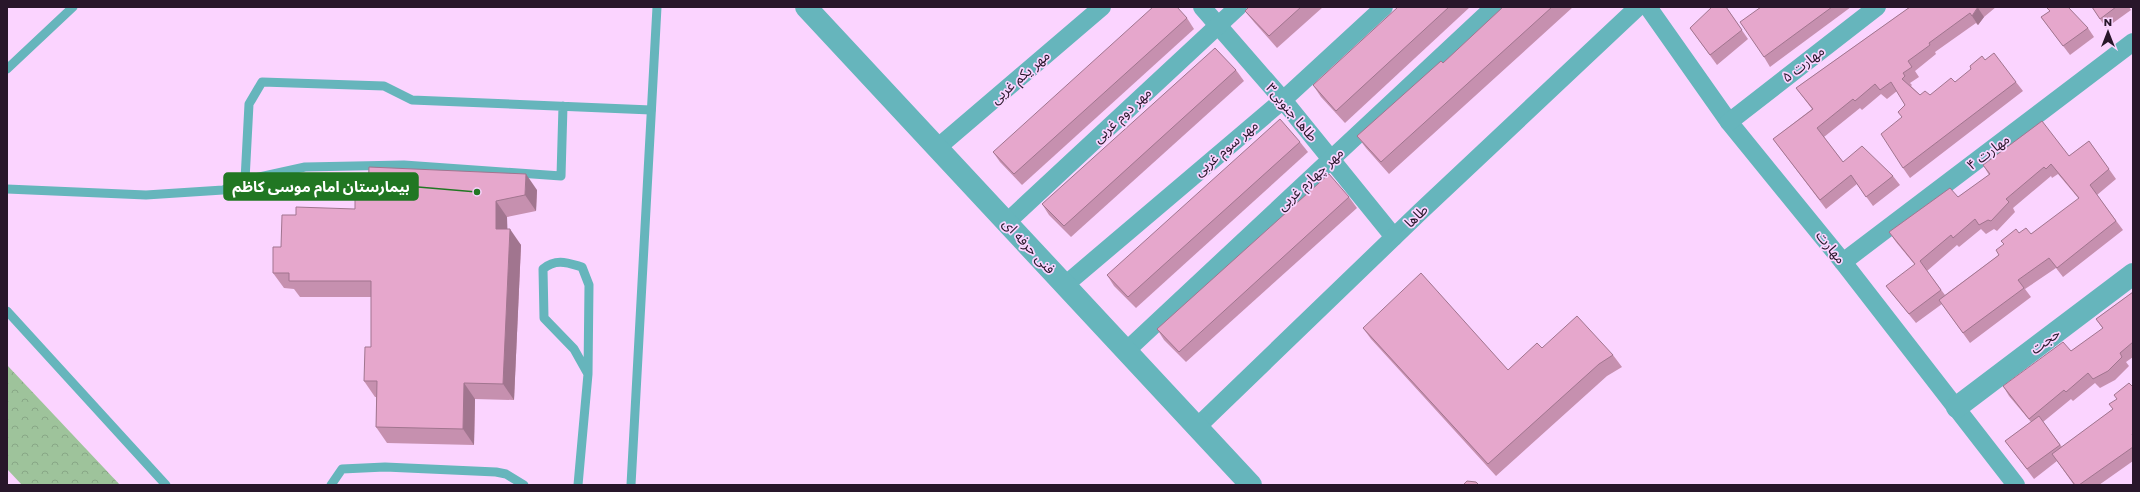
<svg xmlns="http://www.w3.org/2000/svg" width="2140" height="492" font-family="Poppins,'Noto Sans Arabic',sans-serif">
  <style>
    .park { fill: url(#park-crowns) }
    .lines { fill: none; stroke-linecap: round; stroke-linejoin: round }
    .service { stroke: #66b5bc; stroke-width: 9 }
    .minor { stroke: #66b5bc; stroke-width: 18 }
    .tertiary { stroke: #66b5bc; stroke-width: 22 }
    .wall { fill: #c690af; fill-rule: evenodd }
    .shaded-wall { fill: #a1758f }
    .building { fill: #e6a7cc; stroke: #a1758f }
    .labels { text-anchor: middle; stroke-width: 3.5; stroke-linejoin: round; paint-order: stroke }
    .street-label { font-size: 14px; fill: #28162a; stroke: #fbd4ff }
    .leader { fill: none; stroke: #217723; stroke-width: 1.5 }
    .callout-dot { fill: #217723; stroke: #fbd4ff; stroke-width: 1.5 }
    .callout { fill: #217723; stroke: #217723; stroke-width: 1.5 }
    .callout-label { font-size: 15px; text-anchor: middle; font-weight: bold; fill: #fff }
  </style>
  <defs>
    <pattern id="park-crowns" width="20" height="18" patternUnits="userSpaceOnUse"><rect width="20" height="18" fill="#9ec39b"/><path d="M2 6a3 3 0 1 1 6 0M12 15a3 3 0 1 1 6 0" fill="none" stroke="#88a786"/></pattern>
  </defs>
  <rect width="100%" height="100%" fill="#fbd4ff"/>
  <!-- park -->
  <path class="park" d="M 7,365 L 120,485 L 22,485 L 7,469 Z"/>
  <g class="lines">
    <!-- service -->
    <g class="service">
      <path d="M 7,69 L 73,7"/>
      <path d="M 563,106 L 561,176 L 404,165 L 305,167 L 245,180 L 249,104 L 262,82 L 384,86 L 412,100 L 651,110"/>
      <path d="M 7,189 L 146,195 L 223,190 L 245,180"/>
      <path d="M 7,311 L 166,485"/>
      <path d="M 331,485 L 342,469 L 385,467 L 496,472 L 506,474 L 524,485"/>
      <path d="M 578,485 L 588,374 L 589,285 L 582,267 C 568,263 556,258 543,269 L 544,318 L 574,349 L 588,374"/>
      <path d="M 631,485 L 657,7"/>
    </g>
    <!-- minor -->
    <g class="minor">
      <path d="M 1202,7 L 1283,100 L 1394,237"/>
      <path d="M 1648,7 L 1729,122 L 1843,262 L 2016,485"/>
      <path d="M 1729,122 L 1877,7"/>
      <path d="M 937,148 L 1102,7"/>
      <path d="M 1007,222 L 1238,7"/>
      <path d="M 1843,262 L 2133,42"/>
      <path d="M 1065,285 L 1283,100 L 1384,7"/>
      <path d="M 1126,351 L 1494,7"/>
      <path d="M 1197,427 L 1421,211 L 1638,7"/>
    </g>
    <!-- tertiary -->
    <g class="tertiary">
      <path d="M 806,7 L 1251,485"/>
      <path d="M 1957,407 L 2133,274"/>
    </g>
  </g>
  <!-- wall -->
  <g class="wall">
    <path d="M 1249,7 L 1323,7 L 1277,48 L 1254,22 L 1245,11 Z"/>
    <path d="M 1398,7 L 1470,7 L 1345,123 L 1321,97 L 1313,85 Z"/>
    <path d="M 1503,7 L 1573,7 L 1389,174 L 1366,148 L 1357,136 L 1443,63 Z"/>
    <path d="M 1726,7 L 1748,39 L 1717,65 L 1690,28 Z"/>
    <path d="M 1761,7 L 1851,7 L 1770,67 L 1764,57 Z"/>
    <path d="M 1910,7 L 1996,7 L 1984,17 L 1978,25 L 1976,23 L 1935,52 L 1936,54 L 1915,71 L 1919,77 L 1910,83 L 1912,85 L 1911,86 L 1920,95 L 1930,95 L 1955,82 L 1985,60 L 2016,82 L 2023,91 L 1910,178 L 1903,168 L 1902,117 L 1905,105 L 1897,91 L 1887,99 L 1881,94 L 1862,110 L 1860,108 L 1824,137 L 1843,162 L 1893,176 L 1900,185 L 1873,206 L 1857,184 L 1826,209 L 1773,139 L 1812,109 L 1796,88 Z"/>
    <path d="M 2092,7 L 2129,7 L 2131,10 L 2106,28 Z"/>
    <path d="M 2050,11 L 2088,28 L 2094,37 L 2070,55 L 2041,17 Z"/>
    <path d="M 1187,18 L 1194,29 L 1022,185 L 1000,162 L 993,152 Z"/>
    <path d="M 1236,70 L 1244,81 L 1071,237 L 1049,215 L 1042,204 Z"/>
    <path d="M 2089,141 L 2116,179 L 2097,195 L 2123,230 L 2063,277 L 2056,268 L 2025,289 L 2031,297 L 1970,343 L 1942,304 L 1916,323 L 1893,295 L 1886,286 L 1915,265 L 1896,242 L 1889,232 L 1958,197 L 1989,175 L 1983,165 L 2069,156 ZM 2058,174 L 2079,199 L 2031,234 L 2019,233 L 1999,255 L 1945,295 L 1927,271 L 1957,245 L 1959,247 L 1981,229 L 1986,234 L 1994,229 L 1997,231 L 2015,212 L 2013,208 L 2051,176 L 2052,178 Z"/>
    <path d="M 1300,142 L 1308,152 L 1136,308 L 1114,286 L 1107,275 Z"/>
    <path d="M 537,190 L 536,211 L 507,217 L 507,229 L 521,245 L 514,400 L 475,399 L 474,445 L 387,443 L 376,427 L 376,397 L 375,397 L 364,381 L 371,347 L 371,297 L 300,297 L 294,289 L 284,288 L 273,273 L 281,247 L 296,215 L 355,209 L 368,196 Z"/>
    <path d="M 1349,197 L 1357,208 L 1186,362 L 1164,340 L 1157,329 Z"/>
    <path d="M 2133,292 L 2133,357 L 2126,362 L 2129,366 L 2115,380 L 2100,388 L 2095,383 L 2073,401 L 2071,399 L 2043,422 L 2062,447 L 2113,409 L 2117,399 L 2133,387 L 2133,461 L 2099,485 L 2074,485 L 2057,461 L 2034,479 L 2012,450 L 2005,441 L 2031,422 L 2009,396 L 2003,386 L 2071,351 L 2103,329 L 2096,319 Z"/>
    <path d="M 1363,328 L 1508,370 L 1542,348 L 1613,355 L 1622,367 L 1607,376 L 1496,476 L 1371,339 Z"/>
  </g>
  <!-- shaded-wall -->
  <g class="shaded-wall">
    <path d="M 1978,8 L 1984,17 L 1978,25 L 1972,16 Z"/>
    <path d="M 526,174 L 537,190 L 536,211 L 525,195 Z"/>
    <path d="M 496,201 L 507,217 L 508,245 L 496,229 Z"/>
    <path d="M 510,229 L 521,245 L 514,400 L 503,384 Z"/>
    <path d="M 464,383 L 475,399 L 474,445 L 463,429 Z"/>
  </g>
  <!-- building -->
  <g class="building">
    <path d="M 1153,7 L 1177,7 L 1187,18 L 1014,174 L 993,152 Z"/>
    <path d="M 1249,7 L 1301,7 L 1269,36 L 1245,11 Z"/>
    <path d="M 1398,7 L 1449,7 L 1336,111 L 1313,85 Z"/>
    <path d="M 1503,7 L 1552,7 L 1381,162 L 1357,136 L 1441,61 L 1443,63 Z"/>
    <path d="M 1712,7 L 1726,7 L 1742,30 L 1710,55 L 1690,28 Z"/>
    <path d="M 1761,7 L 1832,7 L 1764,57 L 1740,22 Z"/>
    <path d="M 1910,7 L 1978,7 L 1972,16 L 1970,13 L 1929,43 L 1930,45 L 1908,61 L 1912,67 L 1903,73 L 1905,76 L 1902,79 L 1920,95 L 1925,91 L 1930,95 L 1951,78 L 1955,82 L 1971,69 L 1970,66 L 1982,56 L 1985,60 L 1994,53 L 2016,82 L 1903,168 L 1881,134 L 1902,117 L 1898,112 L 1905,105 L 1891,82 L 1880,90 L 1875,84 L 1855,101 L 1853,99 L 1817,128 L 1843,162 L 1862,146 L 1893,176 L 1866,197 L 1851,175 L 1820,200 L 1773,139 L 1813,109 L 1796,88 Z"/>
    <path d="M 2048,7 L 2068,7 L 2088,28 L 2063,46 L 2041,17 L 2050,11 L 2047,8 Z"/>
    <path d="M 2092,7 L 2116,7 L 2100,19 Z"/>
    <path d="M 1215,48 L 1236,70 L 1064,226 L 1042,204 Z"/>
    <path d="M 1280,119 L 1300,142 L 1128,297 L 1107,275 Z"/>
    <path d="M 2042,121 L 2069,156 L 2089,141 L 2109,169 L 2090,185 L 2116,221 L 2057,268 L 2049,258 L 2018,280 L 2024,288 L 1963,333 L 1939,300 L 1999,255 L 1996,250 L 2004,244 L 2001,241 L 2016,229 L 2019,233 L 2026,228 L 2031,234 L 2079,198 L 2051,164 L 2046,169 L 2044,167 L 2006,199 L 2009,202 L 1991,221 L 1988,220 L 1979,225 L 1975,219 L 1953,238 L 1951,235 L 1920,261 L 1941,290 L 1909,314 L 1886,286 L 1915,264 L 1889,232 L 1950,188 L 1958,197 L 1990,174 L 1983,165 Z"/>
    <path d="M 369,167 L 526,174 L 525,195 L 496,201 L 496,229 L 510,229 L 503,384 L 464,383 L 463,429 L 376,427 L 377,381 L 364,381 L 365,347 L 371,347 L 371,281 L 289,281 L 289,273 L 273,273 L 273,247 L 281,247 L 282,215 L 296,215 L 296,207 L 355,209 L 355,196 L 368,196 Z"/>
    <path d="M 1329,174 L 1349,197 L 1179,352 L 1157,329 Z"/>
    <path d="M 1421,273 L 1508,370 L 1537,343 L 1542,348 L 1577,316 L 1613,355 L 1599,364 L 1488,464 L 1363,328 Z"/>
    <path d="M 2133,292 L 2133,342 L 2120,353 L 2122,357 L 2108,371 L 2093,379 L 2088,373 L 2066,392 L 2064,390 L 2029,419 L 2003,386 L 2063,342 L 2071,351 L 2103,328 L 2096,319 Z"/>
    <path d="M 2129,383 L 2133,387 L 2133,433 L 2132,434 L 2133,436 L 2133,447 L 2079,485 L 2075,485 L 2052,454 L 2113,409 L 2109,404 L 2117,399 L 2114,395 Z"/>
    <path d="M 2039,416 L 2060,445 L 2027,469 L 2005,441 Z"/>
    <path d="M 1467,481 L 1476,482 L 1479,485 L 1463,485 Z"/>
  </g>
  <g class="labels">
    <!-- street labels -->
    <g class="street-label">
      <text transform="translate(1803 64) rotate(-38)" y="5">مهارت ۵</text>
      <text transform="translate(1020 77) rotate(-41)" y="5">مهر یکم غربی</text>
      <text transform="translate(1292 112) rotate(50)" y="5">طاها جنوبی۳</text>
      <text transform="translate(1122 115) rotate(-43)" y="5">مهر دوم غربی</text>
      <text transform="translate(1226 148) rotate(-40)" y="5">مهر سوم غربی</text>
      <text transform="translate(1988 152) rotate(-37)" y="5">مهارت ۴</text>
      <text transform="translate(1310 179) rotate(-43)" y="5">مهر چهارم غربی</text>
      <text transform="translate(1416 216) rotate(-44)" y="5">طاها</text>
      <text transform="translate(1029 246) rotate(47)" y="5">فنی حرفه ای</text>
      <text transform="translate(1831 247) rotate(51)" y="5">مهارت</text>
      <text transform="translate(2045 341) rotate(-37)" y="5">حجت</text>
    </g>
  </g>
  <!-- callouts -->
  <path class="leader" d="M477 192L418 187"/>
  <circle class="callout-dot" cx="477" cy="192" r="4"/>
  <rect class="callout" x="224" y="173" width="194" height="27" rx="4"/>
  <g class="callout-label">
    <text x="321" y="192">بیمارستان امام موسی کاظم</text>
  </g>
  <!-- border -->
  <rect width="2140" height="492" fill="none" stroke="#28162a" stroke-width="16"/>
  <!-- north arrow -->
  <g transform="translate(2108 32)" stroke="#fbd4ff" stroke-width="3" paint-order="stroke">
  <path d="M0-3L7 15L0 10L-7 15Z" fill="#28162a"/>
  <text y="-6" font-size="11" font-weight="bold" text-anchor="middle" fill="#28162a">N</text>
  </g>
</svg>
